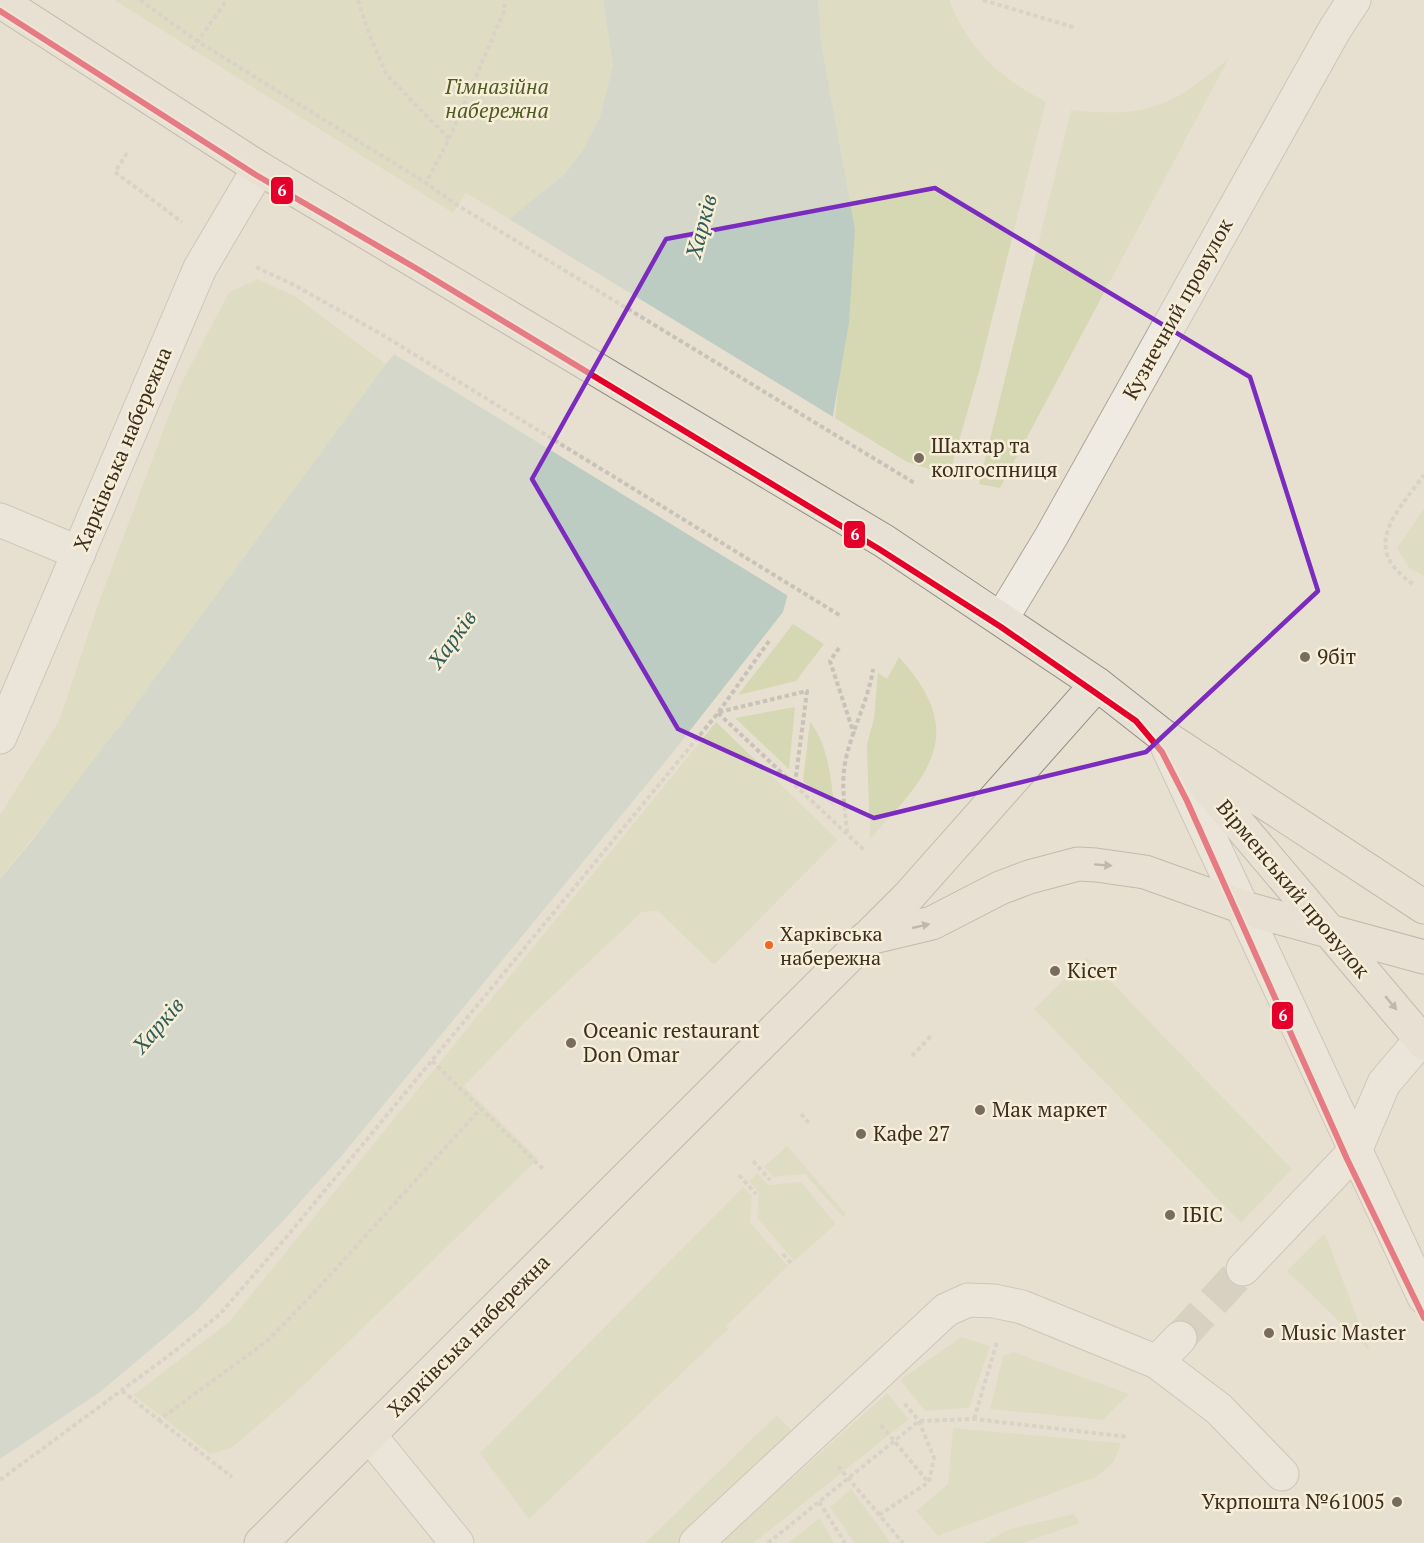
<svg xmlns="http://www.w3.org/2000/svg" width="1424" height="1543" font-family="'PT Serif',serif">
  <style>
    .green { fill: #d6d7b3 }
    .water { fill: #bcccc2 }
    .pier { fill: #e7e0d1 }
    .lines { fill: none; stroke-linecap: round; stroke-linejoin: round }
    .minor-tunnel { stroke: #c5bcae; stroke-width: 33; stroke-dasharray: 33 16; stroke-linecap: butt }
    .minor-casing { stroke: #ada599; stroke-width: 35 }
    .major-casing { stroke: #928b80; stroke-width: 35 }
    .path { stroke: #c8c2b9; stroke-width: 4; stroke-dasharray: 4.5 3; stroke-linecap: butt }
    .minor { stroke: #efebe3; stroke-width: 33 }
    .major { stroke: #e6e1d4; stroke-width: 33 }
    .tram-1-casing { stroke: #f7eed8; stroke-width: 10 }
    .tram-1 { stroke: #e4002b; stroke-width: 6 }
    .oneway { fill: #92887a }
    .marked { fill: none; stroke: #7b2cbf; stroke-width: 4.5; stroke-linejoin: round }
    .poi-dot { fill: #786c5e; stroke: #f7eed8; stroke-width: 2 }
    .bus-dot { fill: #f26522; stroke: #f7eed8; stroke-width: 2 }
    .labels { text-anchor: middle; stroke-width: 5; stroke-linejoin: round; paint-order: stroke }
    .bus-label { font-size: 20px; fill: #3d2e20; stroke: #f7eed8; text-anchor: start }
    .park-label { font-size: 21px; font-style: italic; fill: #4d5a26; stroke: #f7eed8 }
    .street-label { font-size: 21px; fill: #3d2e20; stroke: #f7eed8 }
    .poi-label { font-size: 21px; fill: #3d2e20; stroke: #f7eed8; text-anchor: start }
    .water-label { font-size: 22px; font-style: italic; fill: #2f5d5a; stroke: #f7eed8 }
    .line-badge { stroke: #f7eed8; stroke-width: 2 }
    .badge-label { font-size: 16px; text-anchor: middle; font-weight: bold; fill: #fff }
  </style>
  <rect width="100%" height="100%" fill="#e7e0d1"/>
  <!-- green -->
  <g class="green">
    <path d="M 114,0 L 603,0 L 613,65 L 600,117 L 583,150 L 565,174 L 509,219 L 466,193 L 453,213 Z"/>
    <path d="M 818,0 L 949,0 C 970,51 998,76 1046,102 L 978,375 L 949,475 L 907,462 L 835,418 L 855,229 L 821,43 Z"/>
    <path d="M 1229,58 L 1000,488 L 979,484 L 1071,110 C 1148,118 1171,107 1229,58 Z"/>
    <path d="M 258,279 L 296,297 L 386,364 L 158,675 L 67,796 L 0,878 L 0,815 L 59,721 L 101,596 L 180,386 L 229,292 Z"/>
    <path d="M 1424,509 L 1424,576 L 1409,568 L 1397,548 Z"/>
    <path d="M 793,624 L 824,644 L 796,681 L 738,695 Z"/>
    <path d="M 899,657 C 970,735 928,775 870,839 L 867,745 L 874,718 L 878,673 L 887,679 Z"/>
    <path d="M 795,707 L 789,769 L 735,718 Z"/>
    <path d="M 716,722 L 838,840 L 714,965 L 658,911 L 642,912 L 530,1017 L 464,1086 L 538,1159 L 289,1399 L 233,1447 L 210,1454 L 133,1395 L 229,1322 Z"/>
    <path d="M 810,722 C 828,744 831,778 834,807 L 803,781 Z"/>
    <path d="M 1087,957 L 1292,1169 L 1241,1223 L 1034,1009 Z"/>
    <path d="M 787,1146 L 846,1214 L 843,1217 L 805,1174 L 773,1177 L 764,1167 Z"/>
    <path d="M 758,1173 L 768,1185 L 801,1182 L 836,1224 L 794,1261 L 757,1218 L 759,1193 L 749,1181 Z"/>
    <path d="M 743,1187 L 752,1196 L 750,1222 L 788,1266 L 726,1326 L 728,1329 L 529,1519 L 480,1453 Z"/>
    <path d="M 1324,1234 L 1327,1239 L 1370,1351 L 1287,1271 Z"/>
    <path d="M 961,1337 L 990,1346 L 969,1408 L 925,1411 L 900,1380 Z"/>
    <path d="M 1013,1352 L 1129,1394 L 1103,1420 L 990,1409 L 1003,1356 Z"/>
    <path d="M 887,1393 L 909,1419 L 754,1543 L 720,1543 Z"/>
    <path d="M 777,1415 L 796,1435 L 683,1543 L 645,1543 Z"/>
    <path d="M 953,1428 L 1121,1443 L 1114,1462 L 1096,1477 L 938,1536 L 916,1511 L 948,1484 Z"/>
    <path d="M 851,1489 L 891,1543 L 854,1543 L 830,1507 Z"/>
    <path d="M 1074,1514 L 1080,1523 L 1023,1543 L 984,1543 L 1010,1529 Z"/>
    <path d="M 820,1518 L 834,1543 L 788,1543 Z"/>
  </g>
  <!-- water -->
  <path class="water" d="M 603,0 L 818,0 L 821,43 L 855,229 L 849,322 L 828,445 L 783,612 L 670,756 L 344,1153 L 283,1221 L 195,1312 L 100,1392 L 0,1459 L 0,879 L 34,838 L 131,711 L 386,364 L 509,219 L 565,174 L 583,150 L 600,117 L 613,65 Z"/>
  <!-- pier -->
  <path class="pier" d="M 507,218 L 835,418 L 830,446 L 790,597 L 392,353 Z"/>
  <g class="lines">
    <!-- minor-tunnel -->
    <path class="minor-tunnel" d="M 1180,1338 L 1243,1269"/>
    <defs>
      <g id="minor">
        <path d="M 0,520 L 79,553"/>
        <path d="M 1002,618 L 1051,537 L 1335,29 L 1354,0"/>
        <path d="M 0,737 L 200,268 L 259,168"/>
        <path d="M 1168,748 L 1424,1297"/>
        <path d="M 1243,1269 L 1355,1151 L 1384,1083 L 1424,1036"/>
        <path d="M 1157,1362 L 1180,1338"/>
        <path d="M 370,1436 L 457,1543"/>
        <path d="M 696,1543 L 946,1310 L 968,1300 L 994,1301 L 1022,1307 L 1157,1362 L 1219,1409 L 1282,1474"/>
      </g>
      <g id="major">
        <path d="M 0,1 L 259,168 L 884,541 L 1097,684 L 1162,735 L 1424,907"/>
        <path d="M 1187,763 L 1424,1043"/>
        <path d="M 865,939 L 932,923 L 1000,888 L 1029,877 L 1078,864 L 1096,865 L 1145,872 L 1251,910 L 1424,957"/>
        <path d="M 261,1543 L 908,897 L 1097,684"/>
      </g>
    </defs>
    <!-- minor casing -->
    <use href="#minor" class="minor-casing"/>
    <!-- major casing -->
    <use href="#major" class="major-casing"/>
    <!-- path -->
    <g class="path">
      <path d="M 140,0 L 197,41 L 426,183 L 457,205 L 916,484"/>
      <path d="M 358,0 L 368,31 L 386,74 L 449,139 L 426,183"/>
      <path d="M 983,0 L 1076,28"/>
      <path d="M 192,49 L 227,0"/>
      <path d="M 449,139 L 505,9 L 504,0"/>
      <path d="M 127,153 L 115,172 L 182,222"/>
      <path d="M 256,267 L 296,286 L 381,334 L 841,616"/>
      <path d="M 1413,584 C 1359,547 1396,514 1424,475"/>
      <path d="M 839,648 L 830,661 L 854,734"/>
      <path d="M 719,712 L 807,691 L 795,784"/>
      <path d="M 718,713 L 864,850"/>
      <path d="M 847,833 C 845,809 841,786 845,763 C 851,731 868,702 873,669"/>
      <path d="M 912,1056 L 932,1035"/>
      <path d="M 432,1061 L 545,1171"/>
      <path d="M 801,1114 L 809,1123"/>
      <path d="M 753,1161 L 770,1180"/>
      <path d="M 739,1175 L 756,1194"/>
      <path d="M 783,1254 L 791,1263"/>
      <path d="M 122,1391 L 159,1420 L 267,1341 L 313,1294 L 481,1108"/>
      <path d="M 974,1419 L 997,1342"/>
      <path d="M 159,1420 L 232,1477"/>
      <path d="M 881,1425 L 928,1482"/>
      <path d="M 838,1466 L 903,1543"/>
      <path d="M 0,1480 L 175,1351 L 220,1314 L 289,1234 L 718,713 L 769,641"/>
      <path d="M 819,1502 L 845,1543"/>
      <path d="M 879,1515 L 929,1482 L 934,1458 L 919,1421 L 904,1403"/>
      <path d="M 768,1543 L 919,1421 L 974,1419 L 1129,1437"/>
    </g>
    <!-- minor -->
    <use href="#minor" class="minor"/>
    <!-- major -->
    <use href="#major" class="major"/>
    <defs>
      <path id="tram-1" d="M 0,11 L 256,175 L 419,270 L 879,549 L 1001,627 L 1136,721 L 1162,752 L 1187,801 L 1347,1159 L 1424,1318"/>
    </defs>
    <!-- tram-1 casing -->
    <use href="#tram-1" class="tram-1-casing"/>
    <!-- tram-1 -->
    <use href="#tram-1" class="tram-1"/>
  </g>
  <!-- one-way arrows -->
  <defs><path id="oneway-solid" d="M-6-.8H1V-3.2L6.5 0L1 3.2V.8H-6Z" transform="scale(1.5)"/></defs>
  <g class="oneway">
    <use href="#oneway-solid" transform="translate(1103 865) rotate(4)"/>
    <use href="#oneway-solid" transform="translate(921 926) rotate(-13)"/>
    <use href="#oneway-solid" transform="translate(1391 1003) rotate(50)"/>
  </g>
  <!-- marked area -->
  <path d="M0 0H1424V1543H0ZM 935,188 L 1250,377 L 1318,591 L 1146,752 L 874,818 L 678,729 L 532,479 L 666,239 Z" fill="#e7e0d1" fill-opacity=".55" fill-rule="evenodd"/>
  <path class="marked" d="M 935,188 L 1250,377 L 1318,591 L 1146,752 L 874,818 L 678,729 L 532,479 L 666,239 Z"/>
  <!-- markers -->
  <g class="poi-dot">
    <circle cx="919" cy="458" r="6"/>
    <circle cx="1305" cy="657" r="6"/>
    <circle cx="1055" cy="971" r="6"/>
    <circle cx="571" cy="1043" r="6"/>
    <circle cx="980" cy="1110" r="6"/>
    <circle cx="861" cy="1134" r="6"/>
    <circle cx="1170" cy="1215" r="6"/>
    <circle cx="1269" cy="1333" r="6"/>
    <circle cx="1397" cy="1502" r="6"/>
  </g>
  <circle class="bus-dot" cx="769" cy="945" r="5"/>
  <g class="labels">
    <!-- bus labels -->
    <g class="bus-label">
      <text x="780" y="941">Харківська<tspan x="780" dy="24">набережна</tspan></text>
    </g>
    <!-- park labels -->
    <g class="park-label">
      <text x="497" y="94">Гімназійна<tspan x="497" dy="24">набережна</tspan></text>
    </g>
    <!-- street labels -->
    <g class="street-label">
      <text transform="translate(1178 309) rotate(-61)" y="7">Кузнечний провулок</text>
      <text transform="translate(123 449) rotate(-67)" y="7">Харківська набережна</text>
      <text transform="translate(1293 889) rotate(50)" y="7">Вірменський провулок</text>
      <text transform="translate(469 1336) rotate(-45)" y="7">Харківська набережна</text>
    </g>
    <!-- poi labels -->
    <g class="poi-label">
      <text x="931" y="453">Шахтар та<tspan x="931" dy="24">колгоспниця</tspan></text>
      <text x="1317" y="664">9біт</text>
      <text x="1067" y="978">Кісет</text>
      <text x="583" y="1038">Oceanic restaurant<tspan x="583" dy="24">Don Omar</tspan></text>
      <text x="992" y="1117">Мак маркет</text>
      <text x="873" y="1141">Кафе 27</text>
      <text x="1182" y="1222">ІБІС</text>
      <text x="1281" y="1340">Music Master</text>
      <text x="1385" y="1509" text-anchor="end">Укрпошта №61005</text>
    </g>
    <!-- water labels -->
    <g class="water-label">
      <text transform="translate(701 226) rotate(-75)" y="8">Харків</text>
      <text transform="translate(452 639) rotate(-54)" y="8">Харків</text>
      <text transform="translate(158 1025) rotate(-49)" y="8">Харків</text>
    </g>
  </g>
  <g class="line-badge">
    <rect x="270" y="176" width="24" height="29" rx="6" fill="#e4002b"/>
    <rect x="843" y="520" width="23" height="29" rx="6" fill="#e4002b"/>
    <rect x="1271" y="1001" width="23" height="29" rx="6" fill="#e4002b"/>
  </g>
  <g class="badge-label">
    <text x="282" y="196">6</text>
    <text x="855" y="540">6</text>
    <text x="1283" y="1021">6</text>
  </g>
</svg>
